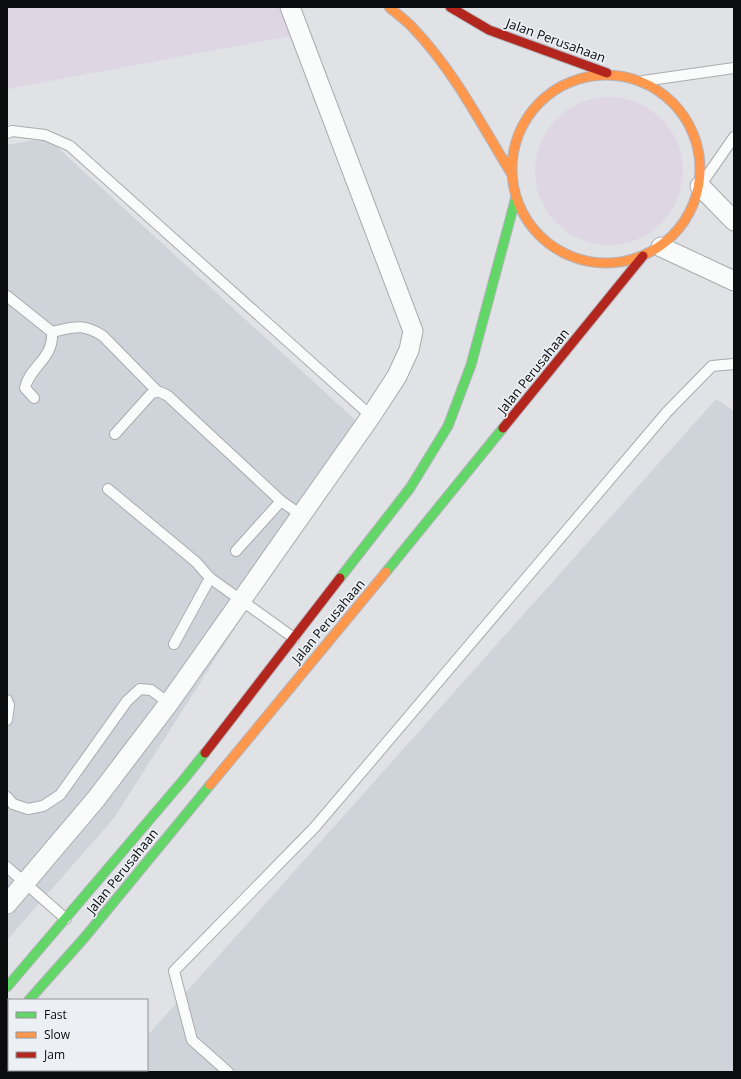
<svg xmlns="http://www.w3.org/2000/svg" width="741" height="1079" font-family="'Open Sans',sans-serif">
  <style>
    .built { fill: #cfd4da }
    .green { fill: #dfd6e4 }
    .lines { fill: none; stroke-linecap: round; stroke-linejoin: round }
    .lane-casing { stroke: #aaabad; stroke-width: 12 }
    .street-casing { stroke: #aaabad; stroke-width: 21 }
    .fast-casing { stroke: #b3b4bc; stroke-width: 11 }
    .slow-casing { stroke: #b3b4bc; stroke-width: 11 }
    .jam-casing { stroke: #b3b4bc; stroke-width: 11 }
    .lane { stroke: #fafbfb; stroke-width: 10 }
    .street { stroke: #fafbfb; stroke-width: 19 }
    .fast { stroke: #63d668; stroke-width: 9 }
    .slow { stroke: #ff974d; stroke-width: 9 }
    .jam { stroke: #b3261e; stroke-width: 9 }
    .labels { text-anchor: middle; stroke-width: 3.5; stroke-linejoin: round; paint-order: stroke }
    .street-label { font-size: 13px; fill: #0b0c0d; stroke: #eceff3 }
  </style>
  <rect width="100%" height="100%" fill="#e0e2e5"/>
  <!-- built -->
  <g class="built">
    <path d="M 47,138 L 363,427 L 114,818 L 7,940 L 7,145 Z"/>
    <path d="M 716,399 L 734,411 L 734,1072 L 115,1072 L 116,1070 L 147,1070 L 147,1036 Z"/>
  </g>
  <!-- green -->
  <g class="green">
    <path d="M 7,7 L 294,7 L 307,33 L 7,89 Z"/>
    <circle cx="609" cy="171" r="74"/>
  </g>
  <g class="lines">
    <defs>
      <g id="lane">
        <path d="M 643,81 L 734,68"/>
        <path d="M 7,133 L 12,131 L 45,135 L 70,146 L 371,416"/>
        <path d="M 700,186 L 734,137"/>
        <path d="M 7,296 L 52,332 C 54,359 29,367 25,388 L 34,398"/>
        <path d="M 52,332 C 74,327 83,323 103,336 L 157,391"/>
        <path d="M 115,434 L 151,394 C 158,390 161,392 168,396 L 281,501"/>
        <path d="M 108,489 L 196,562 L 210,578 L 294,638"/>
        <path d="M 236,551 L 281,501 L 301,515"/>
        <path d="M 174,644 L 210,578"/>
        <path d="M 7,700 L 9,705 L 7,720"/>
        <path d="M 7,797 L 13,804 L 28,809 L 43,806 L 60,795 L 127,701 L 140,689 L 151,690 L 169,703"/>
        <path d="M 7,867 L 66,919"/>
        <path d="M 228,1072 L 192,1040 L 174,971 L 315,827 L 667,412 L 712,366 L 734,364"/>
      </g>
      <g id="street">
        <path d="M 700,186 L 734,221"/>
        <path d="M 661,247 L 734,281"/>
        <path d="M 7,904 L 96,799 L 169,703 L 371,416 L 397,376 L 409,350 L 413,331 L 290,7"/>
      </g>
      <g id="fast">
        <path d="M 386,572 L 503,428"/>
        <path d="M 340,578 L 410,488 L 448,426 L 471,365 L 516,197"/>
        <path d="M 7,987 L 185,778 L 205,753"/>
        <path d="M 29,1000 L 85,937 L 210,785"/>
        <path d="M 7,1025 L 9,1023"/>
      </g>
      <g id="slow">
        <path d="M 389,7 C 397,14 407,21 414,29 C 454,71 481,124 511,173"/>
        <circle cx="606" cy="169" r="94"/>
        <path d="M 210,785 L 386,572"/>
      </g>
      <g id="jam">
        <path d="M 450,7 L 489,30 L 607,73"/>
        <path d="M 503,428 L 643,256"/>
        <path d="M 205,753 L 340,578"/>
      </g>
    </defs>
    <!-- lane casing -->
    <use href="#lane" class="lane-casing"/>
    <!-- street casing -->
    <use href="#street" class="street-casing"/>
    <!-- fast casing -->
    <use href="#fast" class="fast-casing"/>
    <!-- slow casing -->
    <use href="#slow" class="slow-casing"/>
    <!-- jam casing -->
    <use href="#jam" class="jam-casing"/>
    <!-- lane -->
    <use href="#lane" class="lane"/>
    <!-- street -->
    <use href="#street" class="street"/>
    <!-- fast -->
    <use href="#fast" class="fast"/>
    <!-- slow -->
    <use href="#slow" class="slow"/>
    <!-- jam -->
    <use href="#jam" class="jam"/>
  </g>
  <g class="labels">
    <!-- street labels -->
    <g class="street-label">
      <text transform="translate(556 40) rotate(20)" y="5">Jalan Perusahaan</text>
      <text transform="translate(533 371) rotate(-51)" y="5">Jalan Perusahaan</text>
      <text transform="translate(328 621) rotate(-50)" y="5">Jalan Perusahaan</text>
      <text transform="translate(122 871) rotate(-51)" y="5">Jalan Perusahaan</text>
    </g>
  </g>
  <!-- border -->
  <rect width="741" height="1079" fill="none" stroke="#0b0c0d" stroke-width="16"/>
  <!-- legend -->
  <rect x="8" y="999" width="140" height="72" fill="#eceff3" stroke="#929497"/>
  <rect x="16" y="1012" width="20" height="6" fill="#63d668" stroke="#929497"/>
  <text x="44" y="1019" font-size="12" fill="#0b0c0d">Fast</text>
  <rect x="16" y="1032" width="20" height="6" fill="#ff974d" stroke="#929497"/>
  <text x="44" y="1039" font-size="12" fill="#0b0c0d">Slow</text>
  <rect x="16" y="1052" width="20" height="6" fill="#b3261e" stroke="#929497"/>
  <text x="44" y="1059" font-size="12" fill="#0b0c0d">Jam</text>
</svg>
